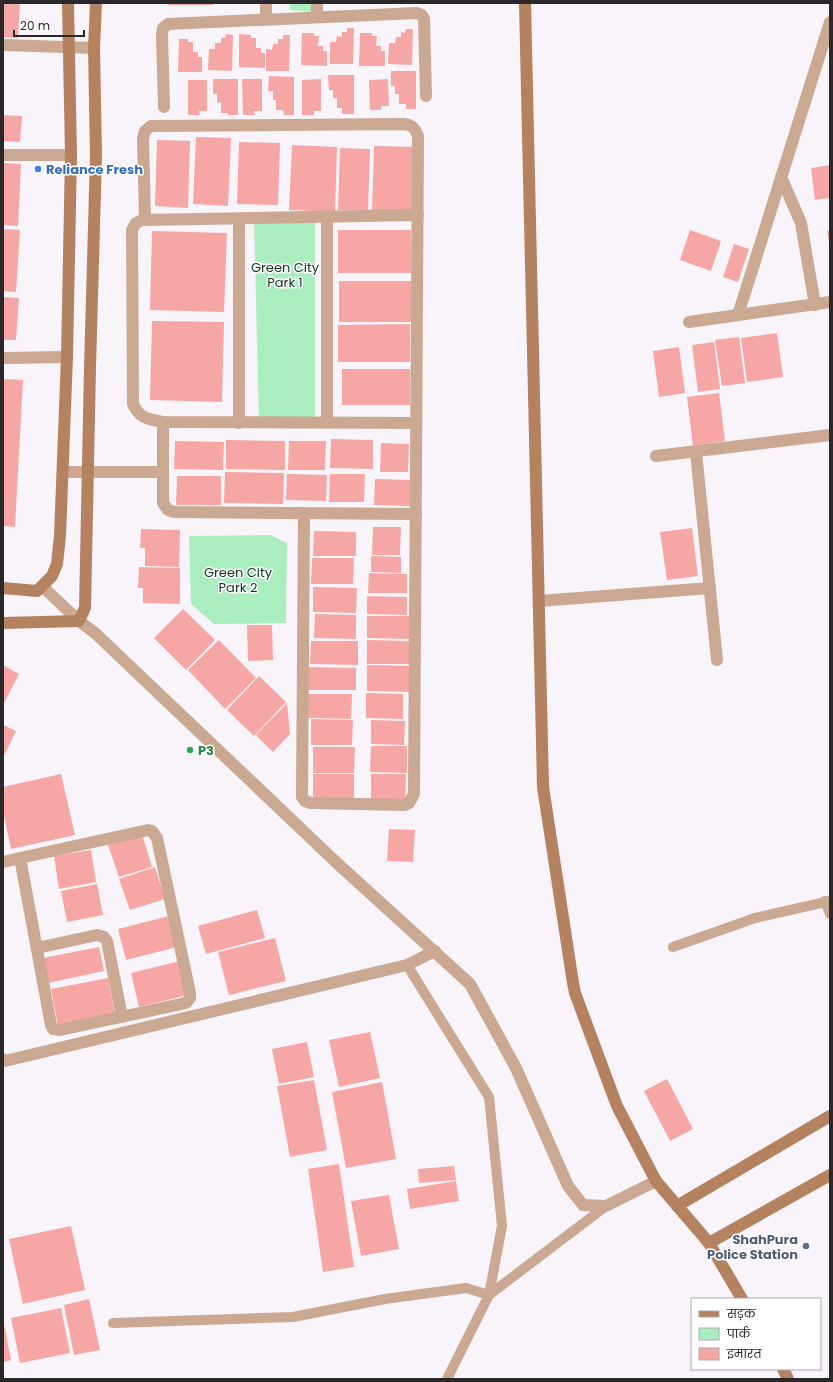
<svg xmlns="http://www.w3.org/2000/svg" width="833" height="1382" font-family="Poppins,'Noto Sans Devanagari',sans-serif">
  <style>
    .green { fill: #aaedbf }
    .building { fill: #f6a7a5 }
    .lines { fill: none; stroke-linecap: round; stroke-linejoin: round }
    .lane { stroke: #cba891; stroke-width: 10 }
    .street { stroke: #cba891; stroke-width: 12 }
    .secondary { stroke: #b5825f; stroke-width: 12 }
    .shop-dot { fill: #3f7fe0; stroke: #fff; stroke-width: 1.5 }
    .leisure-dot { fill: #2e9e5b; stroke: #fff; stroke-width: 1.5 }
    .service-dot { fill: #5c6f8a; stroke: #fff; stroke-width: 1.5 }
    .labels { text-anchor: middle; stroke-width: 3; stroke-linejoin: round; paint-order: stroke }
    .shop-label { font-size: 13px; font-weight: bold; fill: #366cbe; stroke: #fff; text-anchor: start }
    .park-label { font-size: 13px; fill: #0d331d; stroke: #fff }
    .leisure-label { font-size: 13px; font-weight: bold; fill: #27864d; stroke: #fff; text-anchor: start }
    .service-label { font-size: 13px; font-weight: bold; fill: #4e5e75; stroke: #fff; text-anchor: end }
  </style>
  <rect width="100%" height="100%" fill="#f9f3fa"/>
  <!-- green -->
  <g class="green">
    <path d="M 290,3 L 318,3 L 318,12 L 290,10 Z"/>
    <path d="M 254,218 L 315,219 L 315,421 L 259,423 Z"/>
    <path d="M 270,535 L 287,543 L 286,623 L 214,624 L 191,604 L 189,536 Z"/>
  </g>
  <!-- building -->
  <g class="building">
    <path d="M 3,3 L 20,3 L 18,38 L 3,37 Z"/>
    <rect x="168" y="3" width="45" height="2"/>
    <path d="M 347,28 L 354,28 L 353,64 L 330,64 L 330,42 L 336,42 L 337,36 L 342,37 L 342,32 L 347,32 Z"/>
    <path d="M 406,29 L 413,29 L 412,65 L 388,64 L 389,43 L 395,43 L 396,37 L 401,37 L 401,32 L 405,33 Z"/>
    <path d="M 302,33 L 314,33 L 314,36 L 319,36 L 318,46 L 323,46 L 323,51 L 327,51 L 327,66 L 301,65 Z"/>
    <path d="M 360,33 L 372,33 L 372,36 L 377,36 L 376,46 L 381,46 L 381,51 L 385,51 L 385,66 L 359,66 Z"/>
    <path d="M 226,34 L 233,35 L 232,71 L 208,70 L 209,49 L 215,49 L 215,43 L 221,43 L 221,38 L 225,38 Z"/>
    <path d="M 239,34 L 251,35 L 251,38 L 256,38 L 256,48 L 261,48 L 261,53 L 265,53 L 265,68 L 239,67 Z"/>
    <path d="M 283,35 L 290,35 L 289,71 L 266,71 L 266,49 L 272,50 L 273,44 L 278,44 L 278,39 L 283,39 Z"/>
    <path d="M 179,39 L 188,39 L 188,42 L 193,42 L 193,52 L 198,52 L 198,57 L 202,57 L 202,72 L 178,72 Z"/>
    <path d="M 391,71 L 416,71 L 416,109 L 406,109 L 406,104 L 399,104 L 399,94 L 395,94 L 395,86 L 391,86 Z"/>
    <path d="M 328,75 L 354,75 L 354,114 L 342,114 L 342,108 L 337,108 L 337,98 L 333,98 L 333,90 L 329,90 Z"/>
    <path d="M 269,76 L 294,77 L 294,115 L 284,115 L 283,110 L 276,110 L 276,100 L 273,100 L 273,91 L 268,91 Z"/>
    <path d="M 213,79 L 238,79 L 238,115 L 228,115 L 228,113 L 221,113 L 221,102 L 217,103 L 217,94 L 213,94 Z"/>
    <path d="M 242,79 L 262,79 L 262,111 L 254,111 L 255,115 L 243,115 Z"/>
    <path d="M 321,79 L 321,111 L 314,111 L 314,115 L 302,115 L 302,80 Z"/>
    <path d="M 388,79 L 389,106 L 381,106 L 381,110 L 370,110 L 369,80 Z"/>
    <path d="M 188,80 L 207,80 L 207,111 L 199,111 L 200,115 L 188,115 Z"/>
    <path d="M 3,115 L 22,116 L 20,142 L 3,141 Z"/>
    <path d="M 196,137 L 231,138 L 228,206 L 193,204 Z"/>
    <path d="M 157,140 L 190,141 L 188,208 L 155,206 Z"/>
    <path d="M 239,142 L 280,143 L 278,205 L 237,204 Z"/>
    <path d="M 292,145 L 337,147 L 335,212 L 289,210 Z"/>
    <path d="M 374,146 L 417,147 L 415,211 L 372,210 Z"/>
    <path d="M 340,148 L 370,149 L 368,211 L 338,210 Z"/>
    <path d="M 3,163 L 21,164 L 18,226 L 3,225 Z"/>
    <path d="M 830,165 L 830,198 L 815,200 L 811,168 Z"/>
    <path d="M 3,229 L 20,230 L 16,292 L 3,291 Z"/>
    <rect x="338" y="230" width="73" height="43"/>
    <path d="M 690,230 L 721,241 L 711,271 L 680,260 Z"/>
    <path d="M 830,230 L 830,243 L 829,243 L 827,231 Z"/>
    <path d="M 152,231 L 227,233 L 224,312 L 150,310 Z"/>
    <path d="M 734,244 L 749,249 L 738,282 L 723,277 Z"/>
    <rect x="339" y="281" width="73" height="41"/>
    <path d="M 3,297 L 19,298 L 16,340 L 3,340 Z"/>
    <path d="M 152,321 L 224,322 L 222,402 L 150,400 Z"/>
    <path d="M 410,324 L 410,362 L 338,362 L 338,325 Z"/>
    <path d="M 777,333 L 783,377 L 747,382 L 741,338 Z"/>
    <path d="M 739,337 L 745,383 L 722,386 L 715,340 Z"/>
    <path d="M 714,342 L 720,389 L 698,392 L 692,345 Z"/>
    <path d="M 679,347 L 685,393 L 659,397 L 653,351 Z"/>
    <rect x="342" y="369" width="68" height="36"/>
    <path d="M 3,379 L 23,380 L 15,527 L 3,526 Z"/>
    <path d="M 719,393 L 725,441 L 693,446 L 687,397 Z"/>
    <path d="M 331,439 L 373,440 L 373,469 L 330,468 Z"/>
    <path d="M 226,440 L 285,441 L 285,470 L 226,469 Z"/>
    <path d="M 175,441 L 224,442 L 223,470 L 174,469 Z"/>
    <path d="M 289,441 L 326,441 L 325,470 L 288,470 Z"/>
    <path d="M 381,443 L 409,444 L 408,472 L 380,472 Z"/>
    <path d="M 225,472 L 284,473 L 283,504 L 224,503 Z"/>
    <path d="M 287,474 L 327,475 L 326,501 L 286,500 Z"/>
    <path d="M 330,474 L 365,474 L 364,502 L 329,502 Z"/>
    <path d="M 177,476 L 221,476 L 221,505 L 176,505 Z"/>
    <path d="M 375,479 L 410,480 L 410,506 L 374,505 Z"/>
    <path d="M 373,527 L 401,527 L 400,555 L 372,555 Z"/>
    <path d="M 692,528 L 698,576 L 667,580 L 660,532 Z"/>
    <path d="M 141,529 L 180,530 L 179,567 L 145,566 L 145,548 L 140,548 Z"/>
    <path d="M 314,531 L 356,532 L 356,556 L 313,556 Z"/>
    <path d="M 371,556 L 401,557 L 401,573 L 371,572 Z"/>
    <path d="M 312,558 L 354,558 L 353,584 L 311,584 Z"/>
    <path d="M 139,567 L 180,568 L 180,604 L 143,603 L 143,588 L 138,588 Z"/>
    <path d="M 369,573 L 407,574 L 407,593 L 368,593 Z"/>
    <path d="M 313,587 L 357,588 L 356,613 L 313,612 Z"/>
    <path d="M 367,596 L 407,597 L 407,615 L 367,614 Z"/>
    <path d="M 183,609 L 215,640 L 186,670 L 154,638 Z"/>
    <path d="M 315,614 L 356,615 L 356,639 L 314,638 Z"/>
    <path d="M 367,616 L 411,616 L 411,639 L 367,638 Z"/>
    <path d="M 247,625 L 272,625 L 273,660 L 248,661 Z"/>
    <path d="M 219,640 L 256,678 L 225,709 L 188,670 Z"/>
    <path d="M 367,640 L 412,641 L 412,664 L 367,664 Z"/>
    <path d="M 311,641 L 358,641 L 358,665 L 310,664 Z"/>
    <path d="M 3,665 L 19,674 L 3,705 Z"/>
    <path d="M 367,665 L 409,666 L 409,692 L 367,691 Z"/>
    <path d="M 308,667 L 356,668 L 356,690 L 308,690 Z"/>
    <path d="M 259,676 L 286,702 L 254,736 L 227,710 Z"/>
    <path d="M 366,693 L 403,694 L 403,719 L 366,718 Z"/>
    <path d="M 308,694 L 352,694 L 351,719 L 308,718 Z"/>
    <path d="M 287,703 L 290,734 L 273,752 L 256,735 Z"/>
    <path d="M 311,719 L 353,720 L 352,745 L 311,745 Z"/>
    <path d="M 371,720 L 405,721 L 404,745 L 371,744 Z"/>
    <path d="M 3,725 L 16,731 L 3,758 Z"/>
    <path d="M 371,746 L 407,746 L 407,773 L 370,772 Z"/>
    <path d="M 313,747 L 355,747 L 354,773 L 313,773 Z"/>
    <path d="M 61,774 L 75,835 L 11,849 L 3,811 L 3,787 Z"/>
    <path d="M 313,774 L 354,774 L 354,800 L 313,799 Z"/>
    <path d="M 371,774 L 406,774 L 405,801 L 371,801 Z"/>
    <path d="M 389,829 L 415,830 L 413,862 L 387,861 Z"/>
    <path d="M 142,834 L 152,867 L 119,877 L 108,845 Z"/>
    <path d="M 91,850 L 96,882 L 59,889 L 54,856 Z"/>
    <path d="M 155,867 L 165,899 L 130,910 L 119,879 Z"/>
    <path d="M 97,884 L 103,915 L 67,922 L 61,891 Z"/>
    <path d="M 257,910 L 265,938 L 206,954 L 198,926 Z"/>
    <path d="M 169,916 L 177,947 L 126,960 L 118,929 Z"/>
    <path d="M 275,938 L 286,981 L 229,995 L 218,952 Z"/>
    <path d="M 99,947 L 104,971 L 48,983 L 43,958 Z"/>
    <path d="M 180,961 L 188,995 L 139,1007 L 131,973 Z"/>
    <path d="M 108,978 L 115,1014 L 58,1026 L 51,989 Z"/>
    <path d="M 370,1032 L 380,1078 L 339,1087 L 329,1040 Z"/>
    <path d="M 307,1042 L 314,1077 L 279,1084 L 272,1049 Z"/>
    <path d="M 667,1079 L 693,1129 L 670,1141 L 644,1091 Z"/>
    <path d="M 314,1080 L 327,1150 L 290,1157 L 277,1086 Z"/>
    <path d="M 382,1082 L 396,1159 L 346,1168 L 332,1092 Z"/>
    <path d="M 339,1164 L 354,1267 L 323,1272 L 308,1169 Z"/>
    <path d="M 454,1166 L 456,1180 L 419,1183 L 418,1169 Z"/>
    <path d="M 456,1181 L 459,1201 L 410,1209 L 407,1189 Z"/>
    <path d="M 389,1195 L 399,1249 L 361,1256 L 351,1201 Z"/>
    <path d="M 71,1226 L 85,1290 L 23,1304 L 9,1239 Z"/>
    <path d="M 89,1299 L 100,1350 L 74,1355 L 64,1305 Z"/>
    <path d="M 61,1308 L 70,1353 L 20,1363 L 11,1318 Z"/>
    <path d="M 3,1318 L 11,1360 L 3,1362 Z"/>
  </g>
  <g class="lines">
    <!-- lane -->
    <g class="lane">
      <path d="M 825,901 L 830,914"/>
      <path d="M 673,947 L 755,918 L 830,901"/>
      <path d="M 113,1323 L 293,1317 L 385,1299 L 466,1288 L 489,1295 L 502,1226 L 489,1097 L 407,965"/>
      <path d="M 447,1379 L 489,1295 L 606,1206"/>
    </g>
    <!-- street -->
    <g class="street">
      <path d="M 266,3 L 266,19"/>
      <path d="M 317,3 L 317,17"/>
      <path d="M 3,45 L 94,48"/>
      <path d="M 164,107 L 162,35 L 163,28 L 168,24 L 417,13 L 422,15 L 424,19 L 426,96"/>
      <path d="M 3,155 L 71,155"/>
      <path d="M 781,177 L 801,223 L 815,305"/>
      <path d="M 327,217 L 327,422"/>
      <path d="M 239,219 L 239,423"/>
      <path d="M 145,220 L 143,138 L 145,131 L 151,126 L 404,124 C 412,125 415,128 418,136 L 414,794 L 409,803 L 405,805 L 311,803 L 305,801 L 302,797 L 304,513"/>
      <path d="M 738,315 L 830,22"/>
      <path d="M 689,322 L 830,302"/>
      <path d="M 3,358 L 67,357"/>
      <path d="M 163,422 L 163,503 L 168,510 L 174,512 L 416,514"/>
      <path d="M 416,423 L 163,422 C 148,419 140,419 133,404 L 132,230 L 136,223 L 142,220 L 418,215"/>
      <path d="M 696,452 L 717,660"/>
      <path d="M 656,456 L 830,435"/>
      <path d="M 63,472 L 162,472"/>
      <path d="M 42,586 L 79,621 L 95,633 L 338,864 L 470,984 L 516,1068 L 568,1186 L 583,1205 L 606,1206 L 656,1181"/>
      <path d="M 539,601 L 710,588"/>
      <path d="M 3,862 L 20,858 L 148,830 L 152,831 L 157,838 L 190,993 L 190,998 L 186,1003 L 60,1030 L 53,1029 L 51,1025 L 20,858"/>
      <path d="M 37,948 L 97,935 L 104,937 L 107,941 L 122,1017"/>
      <path d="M 3,1059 L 5,1061 L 407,965 L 435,951"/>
    </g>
    <!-- secondary -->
    <g class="secondary">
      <path d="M 525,3 L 543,787 L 573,983 L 575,993 L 617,1106 L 656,1181 L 709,1243 L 742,1299"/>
      <path d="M 3,588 L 37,591 L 52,576 L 57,564 L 60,536 L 67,357 L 71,155 L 68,3"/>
      <path d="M 3,623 L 79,621 L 85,608 L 90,368 L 96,155 L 94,48 L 96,3"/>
      <path d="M 677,1206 L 830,1116"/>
      <path d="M 709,1243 L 830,1175"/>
      <path d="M 783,1369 L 788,1379"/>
    </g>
  </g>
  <!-- markers -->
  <circle class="shop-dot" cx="38" cy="169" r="4"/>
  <circle class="leisure-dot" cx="190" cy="750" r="4"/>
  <circle class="service-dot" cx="806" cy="1246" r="4"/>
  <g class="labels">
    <!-- shop labels -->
    <g class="shop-label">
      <text x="46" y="174">Reliance Fresh</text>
    </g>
    <!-- park labels -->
    <g class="park-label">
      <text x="285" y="272">Green City<tspan x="285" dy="15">Park 1</tspan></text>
      <text x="238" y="577">Green City<tspan x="238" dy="15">Park 2</tspan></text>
    </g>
    <!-- leisure labels -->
    <g class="leisure-label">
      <text x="198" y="755">P3</text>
    </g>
    <!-- service labels -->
    <g class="service-label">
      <text x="798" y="1244">ShahPura<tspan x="798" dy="15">Police Station</tspan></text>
    </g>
  </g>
  <!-- border -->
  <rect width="833" height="1382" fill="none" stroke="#2a282b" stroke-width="8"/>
  <!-- legend -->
  <rect x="691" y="1298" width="130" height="72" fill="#ffffff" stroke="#aaa9aa"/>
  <rect x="699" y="1311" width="20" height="6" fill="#b5825f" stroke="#aaa9aa"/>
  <text x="727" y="1318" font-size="12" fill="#2a282b">सड़क</text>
  <rect x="699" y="1328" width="20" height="12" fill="#aaedbf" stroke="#aaa9aa"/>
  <text x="727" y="1338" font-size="12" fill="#2a282b">पार्क</text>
  <rect x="699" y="1348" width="20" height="12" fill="#f6a7a5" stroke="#aaa9aa"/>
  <text x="727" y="1358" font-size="12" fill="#2a282b">इमारत</text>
  <!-- scale -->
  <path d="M14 30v6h70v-6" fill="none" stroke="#2a282b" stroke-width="2"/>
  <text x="20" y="30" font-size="12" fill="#2a282b" stroke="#ffffff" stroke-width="3" paint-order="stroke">20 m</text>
</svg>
